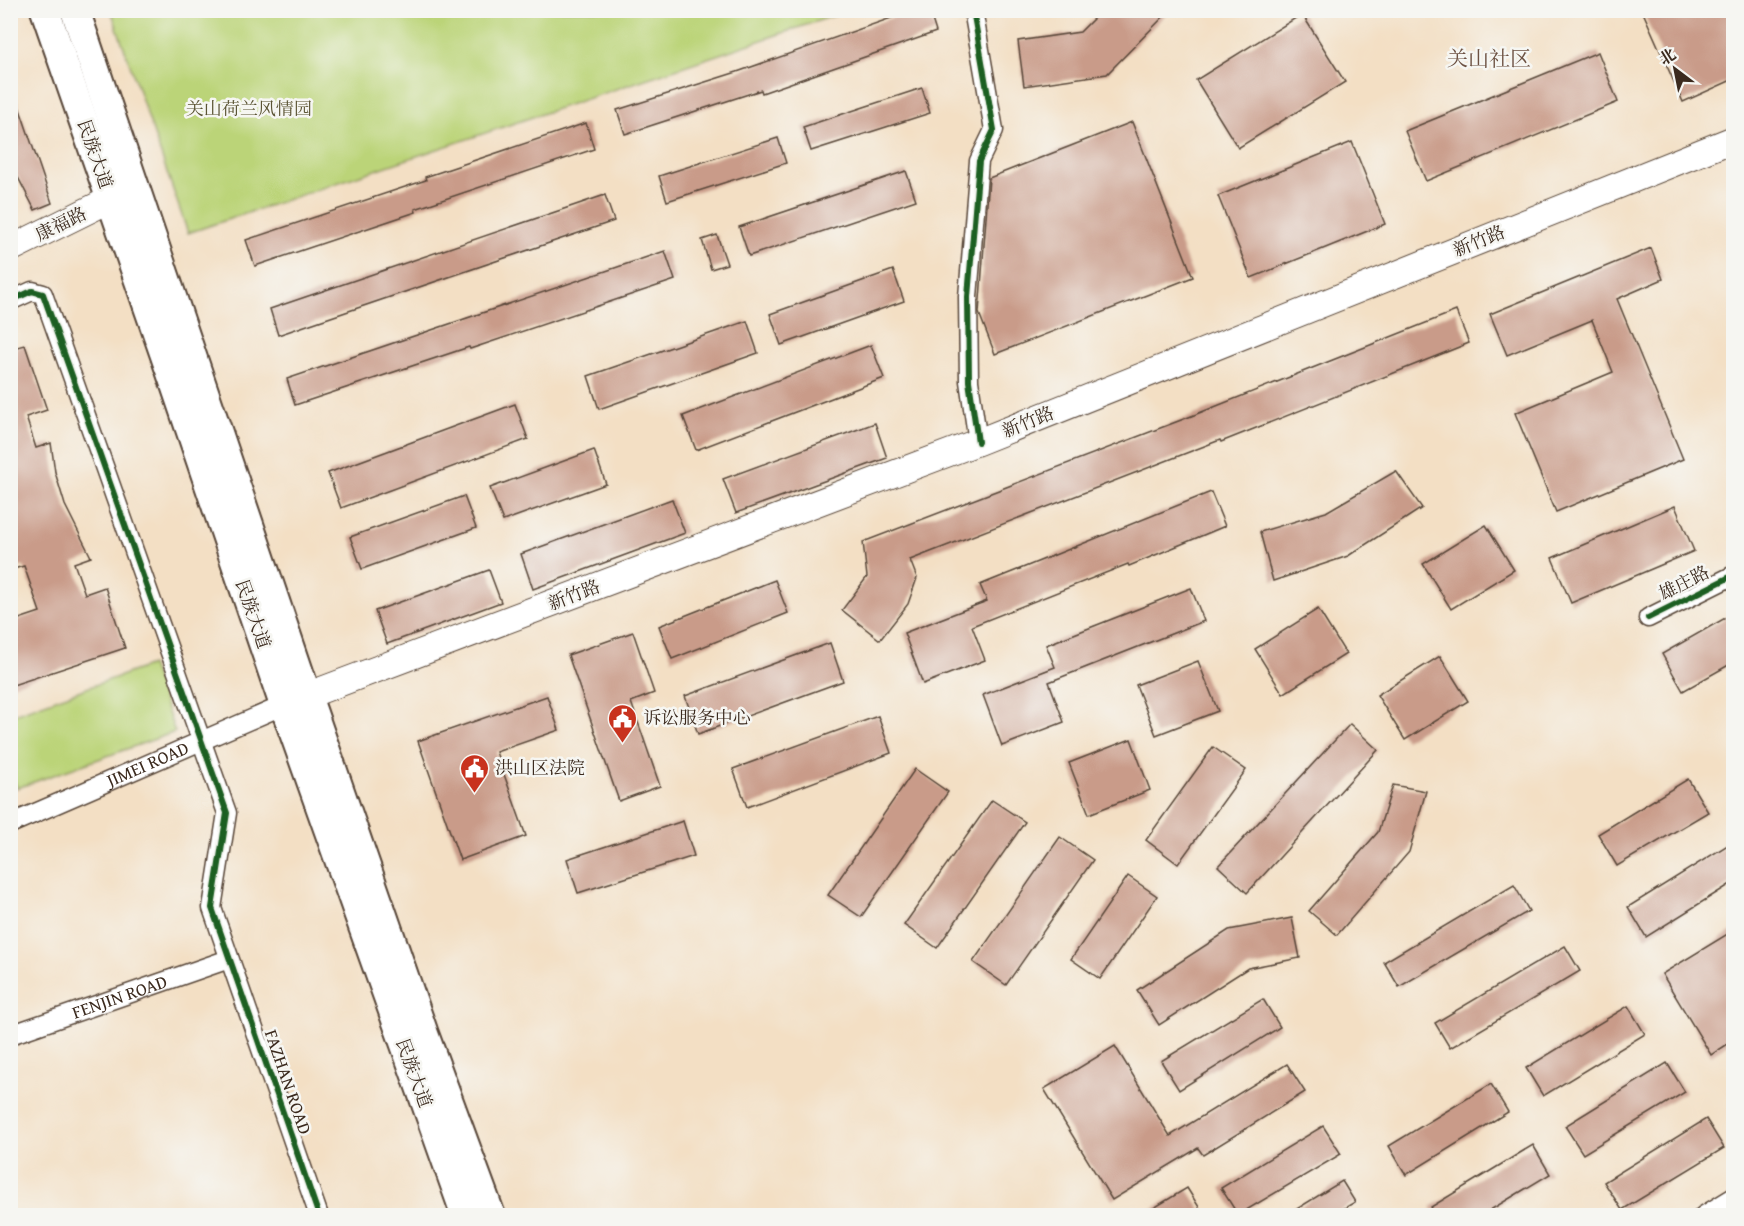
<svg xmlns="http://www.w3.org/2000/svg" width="1744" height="1226" font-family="'Gentium Book Plus','Noto Serif SC',serif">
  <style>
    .green { fill: #bbd478; stroke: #7b7f4b; stroke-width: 1.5 }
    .building { fill: #c99b89 }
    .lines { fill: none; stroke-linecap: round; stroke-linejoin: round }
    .street-casing { stroke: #574537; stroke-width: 21 }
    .secondary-casing { stroke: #574537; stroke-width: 28 }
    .primary-casing { stroke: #574537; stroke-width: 32 }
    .street { stroke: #fff; stroke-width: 18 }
    .secondary { stroke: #fff; stroke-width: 26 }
    .primary { stroke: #fff; stroke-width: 28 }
    .cycleway-casing { stroke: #f6f6f2; stroke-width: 10 }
    .cycleway { stroke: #1b5e20; stroke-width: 6 }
    .labels { text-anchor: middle; stroke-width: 5; stroke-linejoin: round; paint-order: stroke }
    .park-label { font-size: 18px; fill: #5b5434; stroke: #f6f6f2 }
    .street-label { font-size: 18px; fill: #3b2a1e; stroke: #f6f6f2 }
    .poi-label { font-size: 18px; fill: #3b2a1e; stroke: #f6f6f2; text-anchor: start }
    .quarter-label { font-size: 21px; fill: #6d5243; stroke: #f6f6f2 }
  </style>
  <rect width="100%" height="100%" fill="#f6f6f2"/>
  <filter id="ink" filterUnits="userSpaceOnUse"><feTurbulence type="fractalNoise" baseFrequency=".0167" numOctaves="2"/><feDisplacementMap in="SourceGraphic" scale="12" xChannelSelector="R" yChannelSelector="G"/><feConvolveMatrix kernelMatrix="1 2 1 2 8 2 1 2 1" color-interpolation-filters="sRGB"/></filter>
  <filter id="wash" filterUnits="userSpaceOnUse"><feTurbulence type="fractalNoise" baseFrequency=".008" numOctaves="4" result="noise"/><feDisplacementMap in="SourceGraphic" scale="24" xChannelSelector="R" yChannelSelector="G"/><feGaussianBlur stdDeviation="1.35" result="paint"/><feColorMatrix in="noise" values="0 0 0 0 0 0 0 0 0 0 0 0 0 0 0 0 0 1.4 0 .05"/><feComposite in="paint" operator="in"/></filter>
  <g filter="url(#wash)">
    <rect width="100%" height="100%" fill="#f3dfc4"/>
    <!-- green -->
    <g class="green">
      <path d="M 111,10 L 848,10 L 848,11 L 188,233 Z"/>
      <path d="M 151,665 L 175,732 L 17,788 L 11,771 L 11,715 Z"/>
    </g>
    <g id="blocks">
      <!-- building -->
      <g class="building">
        <path d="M 914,10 L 929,10 L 936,32 L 762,93 L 761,90 L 625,134 L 617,110 L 737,72 Z"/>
        <path d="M 1102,10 L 1170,10 L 1107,74 L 1024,86 L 1018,41 L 1080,32 Z"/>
        <path d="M 1642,10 L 1734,10 L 1734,79 L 1683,102 Z"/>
        <path d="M 1302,14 L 1345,82 L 1238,148 L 1196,80 Z"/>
        <path d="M 1598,52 L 1618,102 L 1426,181 L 1405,131 Z"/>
        <path d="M 922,88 L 930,113 L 811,151 L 803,127 Z"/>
        <path d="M 13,89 L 52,203 L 35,210 L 10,162 L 10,90 Z"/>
        <path d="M 1132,122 L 1193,277 L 995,354 L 979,313 L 989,178 Z"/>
        <path d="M 586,123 L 594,149 L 415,209 L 416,212 L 255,266 L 246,240 L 426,180 L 425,177 Z"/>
        <path d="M 778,138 L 786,163 L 667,201 L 659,176 Z"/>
        <path d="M 1352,142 L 1385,224 L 1251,278 L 1218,196 Z"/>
        <path d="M 906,171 L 916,200 L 749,256 L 739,227 Z"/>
        <path d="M 605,195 L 614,221 L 278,335 L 270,309 Z"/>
        <path d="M 717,235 L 727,264 L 711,269 L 702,240 Z"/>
        <path d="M 1651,248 L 1663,279 L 1617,299 L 1683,459 L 1556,512 L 1515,413 L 1613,372 L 1592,320 L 1507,355 L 1490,314 Z"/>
        <path d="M 665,251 L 675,280 L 470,349 L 469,347 L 295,405 L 287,379 Z"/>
        <path d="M 893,270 L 904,301 L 781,345 L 770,314 Z"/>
        <path d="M 1456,311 L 1469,343 L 1221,442 L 1220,440 L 910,560 L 917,578 L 908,604 L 880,640 L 842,610 L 867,577 L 863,542 L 1189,417 Z"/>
        <path d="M 747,321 L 758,353 L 599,409 L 588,376 Z"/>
        <path d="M 25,345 L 47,410 L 26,417 L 36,448 L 51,443 L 55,472 L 65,505 L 91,557 L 74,563 L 85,594 L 105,587 L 125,648 L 10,686 L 10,622 L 40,612 L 24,566 L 10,570 L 10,349 Z"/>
        <path d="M 871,345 L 884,378 L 696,450 L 683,416 Z"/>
        <path d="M 515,404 L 528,439 L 341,508 L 328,473 Z"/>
        <path d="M 875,423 L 887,458 L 736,513 L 723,479 Z"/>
        <path d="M 594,450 L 606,484 L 503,521 L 490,488 Z"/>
        <path d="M 1396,471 L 1422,508 L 1348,556 L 1273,581 L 1260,532 L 1326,512 Z"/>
        <path d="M 1211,492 L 1225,526 L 1129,566 L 1128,564 L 972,626 L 985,660 L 923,684 L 904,633 L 987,601 L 980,585 Z"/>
        <path d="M 464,496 L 476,528 L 362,569 L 350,537 Z"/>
        <path d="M 672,499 L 685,533 L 533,589 L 521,554 Z"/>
        <path d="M 1675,506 L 1694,551 L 1571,603 L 1552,558 Z"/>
        <path d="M 1486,525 L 1514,570 L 1451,609 L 1423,564 Z"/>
        <path d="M 489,570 L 501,602 L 387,644 L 375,611 Z"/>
        <path d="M 775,580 L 788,613 L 672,659 L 659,626 Z"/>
        <path d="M 1191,588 L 1204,621 L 1049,682 L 1064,722 L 1002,746 L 983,695 L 1055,667 L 1046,645 Z"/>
        <path d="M 1318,609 L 1346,654 L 1283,694 L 1255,649 Z"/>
        <path d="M 1734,613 L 1734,662 L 1683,691 L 1662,654 Z"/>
        <path d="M 633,632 L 654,693 L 631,702 L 660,786 L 619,801 L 568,655 Z"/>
        <path d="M 830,643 L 843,681 L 698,734 L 685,696 Z"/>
        <path d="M 1440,656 L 1468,701 L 1405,740 L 1377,695 Z"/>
        <path d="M 1198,661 L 1218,711 L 1156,735 L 1136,685 Z"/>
        <path d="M 547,696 L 559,730 L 496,752 L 526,836 L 460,860 L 418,741 Z"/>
        <path d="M 878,716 L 891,753 L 747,807 L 733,769 Z"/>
        <path d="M 1350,724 L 1378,750 L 1247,893 L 1218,866 Z"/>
        <path d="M 1131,739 L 1150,790 L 1089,814 L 1069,763 Z"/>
        <path d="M 1213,747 L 1246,770 L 1178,864 L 1146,840 Z"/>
        <path d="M 915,769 L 948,792 L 861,917 L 828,895 Z"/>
        <path d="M 1688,779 L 1708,812 L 1617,866 L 1598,834 Z"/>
        <path d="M 1393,785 L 1426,791 L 1409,852 L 1337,935 L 1309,911 L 1378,832 Z"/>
        <path d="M 992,800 L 1025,822 L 937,948 L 904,925 Z"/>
        <path d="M 683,821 L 694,856 L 578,893 L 567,859 Z"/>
        <path d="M 1060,837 L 1093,860 L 1006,985 L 973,962 Z"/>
        <path d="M 1734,841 L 1734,882 L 1646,937 L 1628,907 Z"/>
        <path d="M 1128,876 L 1157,896 L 1100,979 L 1071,959 Z"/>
        <path d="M 1514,885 L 1529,911 L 1399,987 L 1384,962 Z"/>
        <path d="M 1292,918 L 1300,958 L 1248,968 L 1159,1025 L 1137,990 L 1229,930 Z"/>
        <path d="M 1734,930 L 1734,1040 L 1711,1055 L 1662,974 Z"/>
        <path d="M 1565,946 L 1580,971 L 1450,1048 L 1435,1023 Z"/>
        <path d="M 1263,999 L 1280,1027 L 1179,1090 L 1161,1061 Z"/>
        <path d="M 1628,1006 L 1645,1034 L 1543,1096 L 1526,1068 Z"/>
        <path d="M 1115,1046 L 1170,1136 L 1287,1064 L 1305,1092 L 1203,1155 L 1198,1148 L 1112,1200 L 1044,1089 Z"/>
        <path d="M 1667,1063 L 1685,1092 L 1583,1154 L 1565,1126 Z"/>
        <path d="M 1491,1084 L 1508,1112 L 1406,1175 L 1389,1146 Z"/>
        <path d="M 1706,1119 L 1724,1148 L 1622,1210 L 1604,1182 Z"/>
        <path d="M 1323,1126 L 1341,1154 L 1238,1215 L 1221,1188 Z"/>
        <path d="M 1533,1145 L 1550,1174 L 1482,1215 L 1436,1215 L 1431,1207 Z"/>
        <path d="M 1342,1181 L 1355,1202 L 1333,1215 L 1287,1215 Z"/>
        <path d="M 1187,1188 L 1204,1215 L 1142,1215 Z"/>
      </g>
    </g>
  </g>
  <g filter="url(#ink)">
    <use href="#blocks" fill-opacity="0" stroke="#574537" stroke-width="1.5"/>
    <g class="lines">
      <defs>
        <g id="street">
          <path d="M 973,10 L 994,130 L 979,161 L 968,297 L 969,381 L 978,442"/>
          <path d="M 10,301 L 32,291 L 43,294 L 227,813 L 212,908 L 319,1216"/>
          <path d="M 1648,618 L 1734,575"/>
          <path id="s1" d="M 10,824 L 284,705"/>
          <path id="s2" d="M 10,1035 L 229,959"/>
          <path d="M 1703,1216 L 1734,1197"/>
        </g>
        <g id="secondary">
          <path d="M 10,249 L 111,199"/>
          <path d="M 290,702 L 978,442 L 1734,139"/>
        </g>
        <g id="primary">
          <path d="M 45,10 L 170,370 L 284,705 L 466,1216"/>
          <path d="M 75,10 L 307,696 L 424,1034 L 491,1216"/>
        </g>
      </defs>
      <!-- street casing -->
      <use href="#street" class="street-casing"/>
      <!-- secondary casing -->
      <use href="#secondary" class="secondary-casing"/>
      <!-- primary casing -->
      <use href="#primary" class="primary-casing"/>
      <!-- street -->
      <use href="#street" class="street"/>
      <!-- secondary -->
      <use href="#secondary" class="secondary"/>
      <!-- primary -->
      <use href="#primary" class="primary"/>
      <defs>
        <g id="cycleway">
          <path d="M 973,10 L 994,130 L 979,161 L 968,297 L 969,381 L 978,442"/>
          <path d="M 10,301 L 32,291 L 43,294 L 227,813 L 212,908 L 319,1216"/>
          <path d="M 1648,618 L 1734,575"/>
        </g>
      </defs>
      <!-- cycleway casing -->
      <use href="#cycleway" class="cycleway-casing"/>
      <!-- cycleway -->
      <use href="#cycleway" class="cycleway"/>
    </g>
  </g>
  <!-- icons -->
  <defs>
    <symbol id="civic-pin" viewBox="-11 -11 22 30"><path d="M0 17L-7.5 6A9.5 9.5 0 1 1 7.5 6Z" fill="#c8321e" stroke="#f6f6f2"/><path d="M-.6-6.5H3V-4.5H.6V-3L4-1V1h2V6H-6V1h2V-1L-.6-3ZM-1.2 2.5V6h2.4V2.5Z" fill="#fff"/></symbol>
  </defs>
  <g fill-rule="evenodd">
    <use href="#civic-pin" x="606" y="702" width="33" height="45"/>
    <use href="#civic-pin" x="458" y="752" width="33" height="45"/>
  </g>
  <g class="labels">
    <!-- park labels -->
    <g class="park-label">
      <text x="249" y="115">关山荷兰风情园</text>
    </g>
    <!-- street labels -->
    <g class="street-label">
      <text transform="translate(95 154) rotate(71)" y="6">民族大道</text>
      <text transform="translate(61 224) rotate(-26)" y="6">康福路</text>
      <text transform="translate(1479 241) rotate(-22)" y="6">新竹路</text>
      <text transform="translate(1028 422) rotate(-22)" y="6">新竹路</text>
      <text transform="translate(1684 583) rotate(-27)" y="6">雄庄路</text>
      <text transform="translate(574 595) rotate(-21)" y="6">新竹路</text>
      <text transform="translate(253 614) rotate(71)" y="6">民族大道</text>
      <text dy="6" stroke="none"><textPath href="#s1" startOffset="150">JIMEI ROAD</textPath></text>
      <text dy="6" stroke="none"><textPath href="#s2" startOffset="116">FENJIN ROAD</textPath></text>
      <text transform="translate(414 1073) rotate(70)" y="6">民族大道</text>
      <text transform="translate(288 1082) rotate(71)" y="6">FAZHAN ROAD</text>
    </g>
    <!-- poi labels -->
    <g class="poi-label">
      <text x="643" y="724">诉讼服务中心</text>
      <text x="495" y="774">洪山区法院</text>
    </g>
    <!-- quarter labels -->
    <g class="quarter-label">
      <text x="1489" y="66">关山社区</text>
    </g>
  </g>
  <!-- margin -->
  <rect width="1744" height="1226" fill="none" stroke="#f6f6f2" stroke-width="36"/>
  <!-- north arrow -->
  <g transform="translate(1675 69) rotate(328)" stroke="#f6f6f2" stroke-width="4.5" paint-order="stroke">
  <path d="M0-4.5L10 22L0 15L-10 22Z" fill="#3b2a1e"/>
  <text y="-9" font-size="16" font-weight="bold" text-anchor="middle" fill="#3b2a1e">北</text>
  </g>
</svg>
